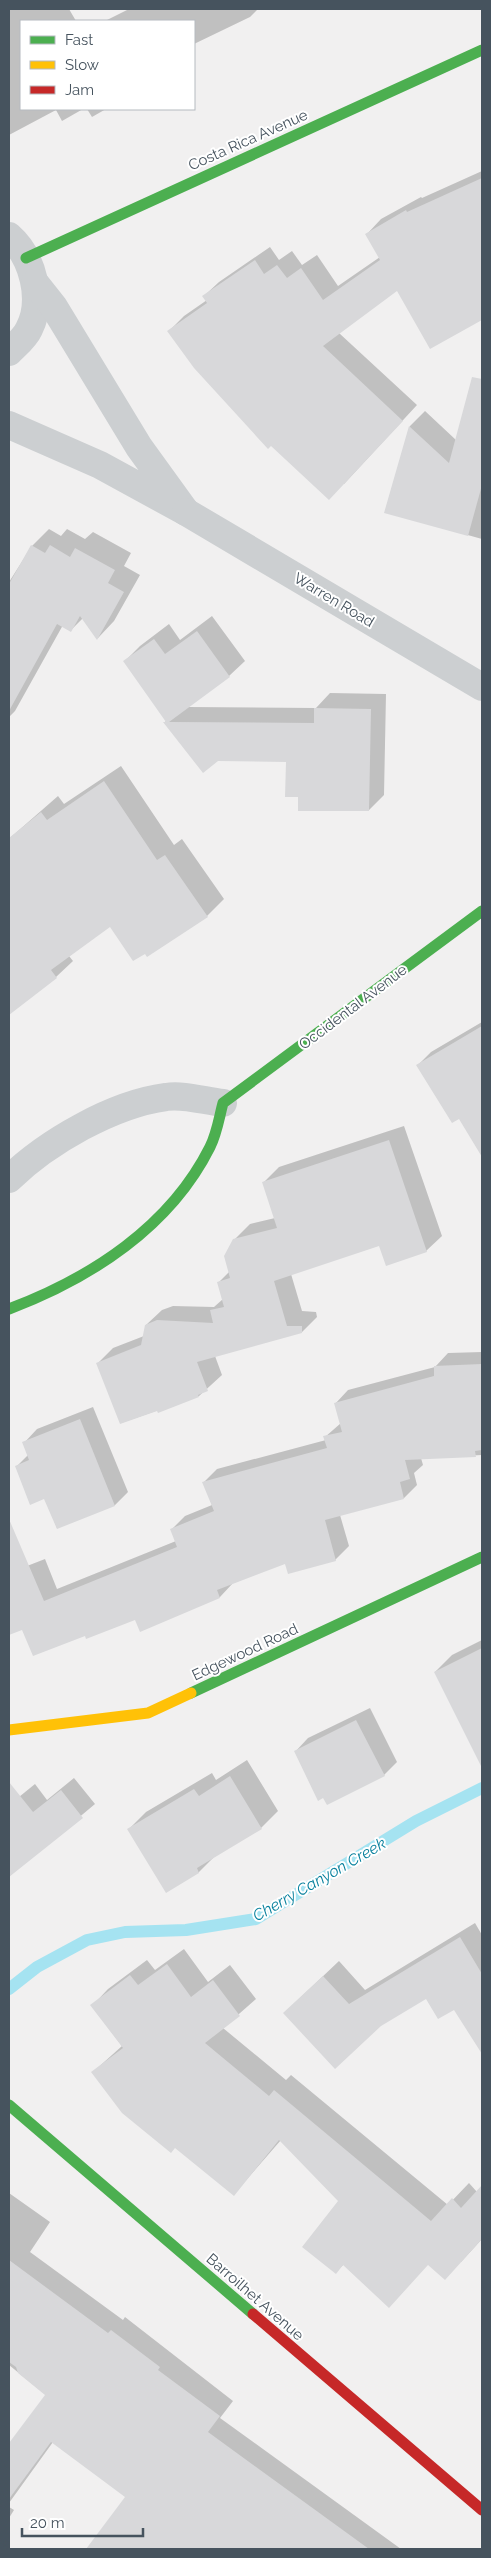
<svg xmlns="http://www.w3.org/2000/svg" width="491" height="2558" font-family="Raleway,sans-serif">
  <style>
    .shadow { fill: #0003 }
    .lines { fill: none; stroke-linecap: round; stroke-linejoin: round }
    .stream { stroke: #a5e3f1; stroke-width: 12 }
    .building { fill: #d8d8da }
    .street { stroke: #cccfd1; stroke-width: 28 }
    .fast { stroke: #4caf50; stroke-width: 11 }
    .slow { stroke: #ffc107; stroke-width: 11 }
    .jam { stroke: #c62828; stroke-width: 11 }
    .labels { text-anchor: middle; stroke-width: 4; stroke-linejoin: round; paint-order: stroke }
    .street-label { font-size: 15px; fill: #46535e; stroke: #fff }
    .water-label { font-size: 16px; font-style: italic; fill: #057f9c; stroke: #fff }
  </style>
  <rect width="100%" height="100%" fill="#f1f0f0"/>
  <!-- shadow -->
  <g class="shadow">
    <path d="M 9,9 L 69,9 L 76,21 L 21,21 L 21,109 L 83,109 L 62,121 L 56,110 L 9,135 Z"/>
    <path d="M 129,9 L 258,9 L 250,17 L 194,44 L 194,21 L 105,21 Z"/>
    <path d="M 87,109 L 106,109 L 92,117 Z"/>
    <path d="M 482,171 L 482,319 L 431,347 L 398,289 L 339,333 L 417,405 L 344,484 L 169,331 L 184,316 L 207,300 L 204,296 L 219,282 L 270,247 L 279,260 L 292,251 L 302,265 L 317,255 L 338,286 L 380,257 L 367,234 L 381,219 L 421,197 L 422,198 Z"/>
    <path d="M 477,406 L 482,407 L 482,539 L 385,512 L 410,426 L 425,411 L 456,440 Z"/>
    <path d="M 49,529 L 61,536 L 67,529 L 85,539 L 93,532 L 131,553 L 124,566 L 140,575 L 114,621 L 98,638 L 83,618 L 71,630 L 63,625 L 15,711 L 9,717 L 9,582 L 32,546 Z"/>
    <path d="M 212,616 L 245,661 L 229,676 L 188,707 L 316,708 L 330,693 L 386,694 L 384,795 L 369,810 L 300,796 L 287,761 L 217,760 L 203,771 L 165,722 L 167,720 L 125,661 L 140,646 L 169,624 L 180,640 Z"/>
    <path d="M 121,766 L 174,845 L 182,839 L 224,899 L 207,916 L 111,925 L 69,956 L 73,961 L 56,977 L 9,1013 L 9,880 L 30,864 L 10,838 L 58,796 L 64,804 Z"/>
    <path d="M 482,1022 L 482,1145 L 478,1148 L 460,1117 L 418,1065 L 431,1052 Z"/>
    <path d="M 404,1126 L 442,1236 L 426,1251 L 380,1245 L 291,1274 L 302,1311 L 316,1312 L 317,1317 L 302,1332 L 215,1356 L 222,1375 L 199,1396 L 121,1423 L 98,1363 L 113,1348 L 144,1336 L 146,1325 L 162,1310 L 173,1306 L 214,1307 L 223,1299 L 219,1282 L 230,1271 L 234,1240 L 250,1224 L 275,1218 L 264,1182 L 279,1167 Z"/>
    <path d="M 482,1352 L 482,1455 L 421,1458 L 423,1465 L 414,1473 L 417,1485 L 404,1498 L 340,1515 L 349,1546 L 335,1560 L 286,1562 L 233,1583 L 220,1597 L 141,1630 L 136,1618 L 85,1634 L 23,1627 L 9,1634 L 9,1573 L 45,1559 L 57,1589 L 176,1541 L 172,1529 L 185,1516 L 212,1505 L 204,1482 L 217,1469 L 326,1440 L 325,1437 L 341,1423 L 335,1404 L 348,1390 L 435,1367 L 448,1353 Z"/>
    <path d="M 93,1407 L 128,1492 L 115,1505 L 57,1528 L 45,1497 L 16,1467 L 28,1455 L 24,1443 L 37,1429 Z"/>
    <path d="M 482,1640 L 482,1723 L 465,1731 L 435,1672 L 452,1655 Z"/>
    <path d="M 370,1708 L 397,1762 L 384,1775 L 295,1752 L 308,1738 Z"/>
    <path d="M 247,1760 L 278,1811 L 261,1828 L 215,1856 L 199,1872 L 166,1891 L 129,1829 L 146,1812 L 212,1773 L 216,1780 Z"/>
    <path d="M 74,1778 L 95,1804 L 9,1876 L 9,1799 L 16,1793 L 19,1797 L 35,1784 L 47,1800 Z"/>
    <path d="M 475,1923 L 482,1935 L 482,2010 L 463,2022 L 454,2008 L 426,1997 L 380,2025 L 300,1998 L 339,1961 L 365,1990 Z"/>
    <path d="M 184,1949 L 208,1982 L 230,1965 L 256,1999 L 223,2028 L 286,2080 L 291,2075 L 448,2205 L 469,2183 L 477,2192 L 482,2187 L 482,2239 L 461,2262 L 344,2264 L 336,2272 L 339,2200 L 281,2140 L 234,2194 L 93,2072 L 122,2046 L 92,2006 L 108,1989 L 147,1960 L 155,1970 Z"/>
    <path d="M 9,2193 L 50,2222 L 30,2252 L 123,2320 L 125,2317 L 233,2401 L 220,2418 L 401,2549 L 204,2549 L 201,2547 L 199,2549 L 88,2549 L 127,2497 L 53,2442 L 9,2503 L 9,2445 L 46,2395 L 9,2365 L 9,2322 L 16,2311 L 9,2306 Z"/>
    <path d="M 9,2507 L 14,2510 L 9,2518 Z"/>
  </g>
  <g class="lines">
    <!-- stream -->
    <path class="stream" d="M 9,1989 L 37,1967 L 87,1940 L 125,1932 L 186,1930 L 256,1919 L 416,1821 L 482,1788"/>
  </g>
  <!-- building -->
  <g class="building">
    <path d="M 482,178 L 482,320 L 430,349 L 397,291 L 323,346 L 403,421 L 329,500 L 271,446 L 268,449 L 194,368 L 167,331 L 207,303 L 202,296 L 255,260 L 264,274 L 277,265 L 287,278 L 301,268 L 323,300 L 380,260 L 365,234 L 406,210 L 407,212 Z"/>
    <path d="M 472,377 L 482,379 L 482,485 L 468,536 L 384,513 L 409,426 L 449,463 Z"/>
    <path d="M 31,545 L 45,553 L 50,545 L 70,557 L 75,548 L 115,570 L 108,583 L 124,592 L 97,640 L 80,616 L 71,632 L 57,624 L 9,711 L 9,584 Z"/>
    <path d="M 197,631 L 230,677 L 169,722 L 314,723 L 314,708 L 371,709 L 369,811 L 298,811 L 298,797 L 285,797 L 286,762 L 218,761 L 203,773 L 163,722 L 166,722 L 123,661 L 154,639 L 165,654 Z"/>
    <path d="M 104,781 L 157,860 L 165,855 L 208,917 L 147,957 L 145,954 L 133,961 L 110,927 L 51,970 L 57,978 L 9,1015 L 9,838 L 41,812 L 47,820 Z"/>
    <path d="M 482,1026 L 482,1157 L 459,1119 L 452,1123 L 416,1065 Z"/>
    <path d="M 389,1140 L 427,1252 L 386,1266 L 379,1246 L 274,1281 L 287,1326 L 302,1326 L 302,1333 L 197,1362 L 208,1391 L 198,1395 L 199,1397 L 158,1413 L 157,1411 L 120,1424 L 96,1363 L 141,1345 L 145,1325 L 157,1320 L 213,1323 L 210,1310 L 224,1307 L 217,1282 L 230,1278 L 224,1256 L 233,1239 L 277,1228 L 262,1182 Z"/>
    <path d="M 482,1364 L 482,1450 L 475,1451 L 476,1457 L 405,1460 L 410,1479 L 400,1482 L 404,1499 L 325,1520 L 336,1561 L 288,1574 L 285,1564 L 217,1590 L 220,1598 L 140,1632 L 135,1620 L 86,1639 L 85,1636 L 33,1656 L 22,1630 L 9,1635 L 9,1519 L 44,1601 L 177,1547 L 170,1529 L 214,1511 L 202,1482 L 327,1448 L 323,1436 L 342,1432 L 334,1403 L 434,1376 L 434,1366 Z"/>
    <path d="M 80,1419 L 115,1506 L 57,1529 L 44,1499 L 30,1505 L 15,1466 L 29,1460 L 22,1442 Z"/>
    <path d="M 482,1648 L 482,1768 L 434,1672 Z"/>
    <path d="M 356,1720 L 385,1776 L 327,1805 L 323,1798 L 318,1801 L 294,1751 Z"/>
    <path d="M 230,1776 L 262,1829 L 197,1868 L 199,1873 L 166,1893 L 127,1829 L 194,1789 L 199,1796 Z"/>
    <path d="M 9,1782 L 33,1812 L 61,1790 L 83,1818 L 9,1877 Z"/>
    <path d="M 460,1937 L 482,1974 L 482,2054 L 454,2010 L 438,2019 L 426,1999 L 381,2026 L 335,2069 L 283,2013 L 323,1976 L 349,2004 Z"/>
    <path d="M 167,1964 L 191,1997 L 213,1980 L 240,2016 L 205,2043 L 269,2096 L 274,2090 L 431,2221 L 452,2198 L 461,2208 L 482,2185 L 482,2239 L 445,2280 L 428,2265 L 389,2308 L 343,2265 L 336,2274 L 302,2247 L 338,2201 L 279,2140 L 234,2196 L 175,2148 L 171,2153 L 122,2113 L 91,2072 L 123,2048 L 90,2005 L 130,1975 L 138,1985 Z"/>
    <path d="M 9,2260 L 108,2333 L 111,2330 L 160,2367 L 158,2370 L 220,2416 L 208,2432 L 369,2549 L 86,2549 L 125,2497 L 51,2442 L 9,2499 L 9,2443 L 45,2395 L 18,2373 L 16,2367 L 9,2362 Z"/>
  </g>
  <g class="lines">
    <!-- street -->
    <g class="street">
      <path d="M 9,236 C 33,257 44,300 29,329 C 25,338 16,345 9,352"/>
      <path d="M 9,425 L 100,465 L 186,512 L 139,447 L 54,307 L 35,283"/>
      <path d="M 186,512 L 482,687"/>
      <path d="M 9,1179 C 47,1142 113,1104 166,1097 C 183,1094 205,1101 223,1103"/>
    </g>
    <!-- fast -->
    <g class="fast">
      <path d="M 26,258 L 482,50"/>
      <path d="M 9,1309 C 91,1278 170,1227 210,1147 C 217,1133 219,1118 223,1103 L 482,911"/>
      <path d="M 191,1693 L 482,1557"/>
      <path d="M 9,2105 L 253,2314"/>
    </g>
    <!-- slow -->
    <path class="slow" d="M 9,1730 L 148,1713 L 191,1693"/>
    <!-- jam -->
    <path class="jam" d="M 253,2314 L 482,2510"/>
  </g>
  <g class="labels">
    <!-- street labels -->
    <g class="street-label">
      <text transform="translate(248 140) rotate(-24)" y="5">Costa Rica Avenue</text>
      <text transform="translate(334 600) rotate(31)" y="5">Warren Road</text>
      <text transform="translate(353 1007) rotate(-37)" y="5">Occidental Avenue</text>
      <text transform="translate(245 1652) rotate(-25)" y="5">Edgewood Road</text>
      <text transform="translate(255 2297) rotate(41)" y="5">Barroilhet Avenue</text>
    </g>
    <!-- water labels -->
    <g class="water-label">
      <text transform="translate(319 1879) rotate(-30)" y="6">Cherry Canyon Creek</text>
    </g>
  </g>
  <!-- border -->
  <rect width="491" height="2558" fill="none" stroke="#46535e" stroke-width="20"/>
  <!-- legend -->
  <rect x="20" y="20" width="175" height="90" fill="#ffffff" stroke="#b5babf"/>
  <rect x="30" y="36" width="25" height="8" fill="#4caf50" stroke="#b5babf"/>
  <text x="65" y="45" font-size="15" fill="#46535e">Fast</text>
  <rect x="30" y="61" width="25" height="8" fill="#ffc107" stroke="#b5babf"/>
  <text x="65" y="70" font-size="15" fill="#46535e">Slow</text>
  <rect x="30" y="86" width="25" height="8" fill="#c62828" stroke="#b5babf"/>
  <text x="65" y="95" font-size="15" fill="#46535e">Jam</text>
  <!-- scale -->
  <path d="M22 2528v8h121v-8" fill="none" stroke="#46535e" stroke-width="2.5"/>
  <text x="30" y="2528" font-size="15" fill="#46535e" stroke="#ffffff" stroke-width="4" paint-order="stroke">20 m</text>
</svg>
